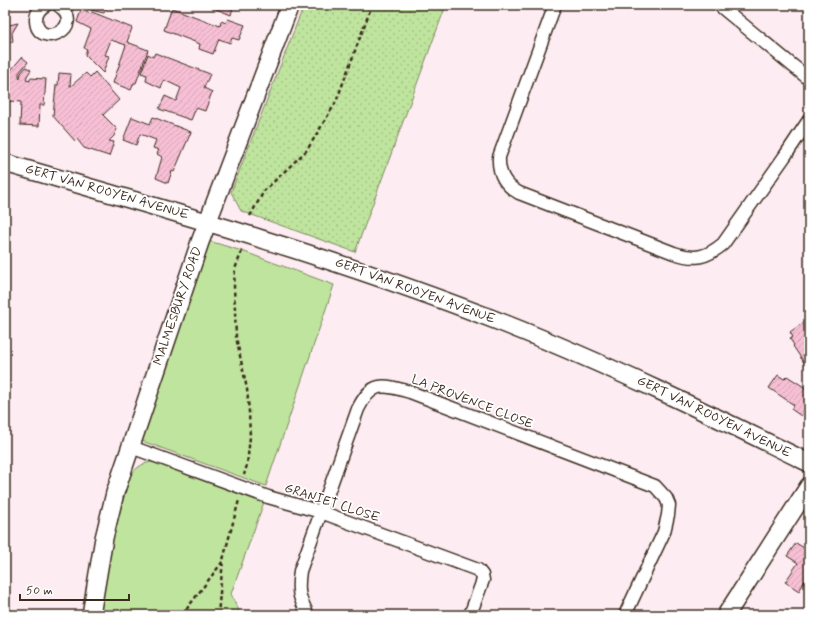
<svg xmlns="http://www.w3.org/2000/svg" width="814" height="620" viewBox="0 0 814 620" font-family="Mynerve,sans-serif">
	<style>
		.grass { fill: #bfe49e; stroke: #7d875e }
		.park { fill: url(#park-dots); stroke: #7d875e }
		.building { fill: url(#building-hatch); stroke: #3b2a1e }
		.lines { fill: none; stroke-linecap: round; stroke-linejoin: round }
		.street-casing { stroke: #3b2a1e; stroke-width: 15 }
		.secondary-casing { stroke: #3b2a1e; stroke-width: 20 }
		.path { stroke: #3b2a1e; stroke-width: 2.5; stroke-dasharray: 4 3; stroke-linecap: butt }
		.street { stroke: #fff; stroke-width: 12 }
		.secondary { stroke: #fff; stroke-width: 17 }
		.labels { text-anchor: middle; dominant-baseline: central; stroke-width: 3.5; stroke-linejoin: round; paint-order: stroke }
		.street-label { font-size: 13px; fill: #3b2a1e; stroke: #fff }
	</style>
	<defs>
		<pattern id="park-dots" width="8" height="8" patternUnits="userSpaceOnUse"><rect width="8" height="8" fill="#bfe49e"/><path d="M2 2h.1M6 6h.1" fill="none" stroke="#a5c488" stroke-width="1.8" stroke-linecap="round"/></pattern>
		<pattern id="building-hatch" width="6" height="6" patternUnits="userSpaceOnUse"><rect width="6" height="6" fill="#f7bfd5"/><path d="M-1 1l2-2M0 6l6-6M5 7l2-2" fill="none" stroke="#d5a4b6"/></pattern>
	</defs>
	<rect width="100%" height="100%" fill="#fdecf2"/>
	<filter id="ink" filterUnits="userSpaceOnUse"><feTurbulence type="fractalNoise" baseFrequency=".025" numOctaves="2"/><feDisplacementMap in="SourceGraphic" scale="8" xChannelSelector="R" yChannelSelector="G"/><feConvolveMatrix kernelMatrix="1 2 1 2 8 2 1 2 1" color-interpolation-filters="sRGB"/></filter>
	<g filter="url(#ink)">
		<!-- grass -->
		<path class="grass" d="M209 241 242 251 334 285 266 486 142 441Z
			M151 462 156 463 264 502 231 594 241 615H100L109 549 130 476C136 468 141 464 151 462Z"/>
		<!-- park -->
		<path class="park" d="M304 5H446L355 252 241 211 231 192Z"/>
		<!-- building -->
		<path class="building" d="M92 5H111L110 7H107L104 13 91 10Z
			M131 5H141L140 9Z
			M215 5H238L233 7 231 15 214 8Z
			M172 8 220 26 221 21 226 23 228 19 245 25 239 40 232 38 230 43 219 39 213 54 199 49 200 44 164 30Z
			M81 10 91 14 92 12 132 28 127 42 148 50 136 83H134L131 90 113 83 126 45 111 40 105 55 109 56 103 73 85 55 87 49 84 48 91 29 77 22Z
			M18 23 12 33 13 42H10L5 52V26Z
			M155 53 210 74 204 88 212 92 205 111 196 108 191 120 159 109 165 96 176 101 181 88 164 80 161 88 146 81 147 75 141 73 148 54 153 57Z
			M22 57 28 62 19 73V77L20 78 21 73 26 67 31 70 27 76 26 80 30 81V78L46 79 44 105H40L39 126 20 125 21 102 8 101 5 104V82L9 83 11 70Z
			M95 72 119 100 103 115 117 129 114 136 109 141 114 142 109 156 84 148 77 139 75 141 53 116 56 85H58L59 73 71 74 70 86H71L86 73 90 77Z
			M132 117 150 124 153 117 191 132 174 172 172 171 168 183 156 178 162 157 157 154 159 150 153 148 156 140 140 134 136 145 123 140Z
			M804 322 809 330V370L793 346 794 345 790 339 793 337 790 332Z
			M778 375 784 379 787 376 809 390V406L801 416 791 409 794 405 769 388Z
			M796 543 809 551V581L806 579 799 591 785 582 798 563 787 556Z"/>
		<g class="lines">
			<!-- street casing -->
			<g class="street-casing">
				<path id="street" d="M46 5C40 8 36 13 36 20 37 51 89 27 58 5
					M555 5 499 157C498 174 505 185 519 193L674 253C695 260 706 258 723 244L785 156 809 120
					M719 5 809 79
					M131 447 268 497 321 512 478 570 482 575 483 580 470 615
					M308 615C299 597 297 592 300 571L358 409C372 381 382 384 410 392L655 486 666 498 669 505 668 515 664 532 625 615"/>
			</g>
			<!-- secondary casing -->
			<g class="secondary-casing">
				<path id="secondary" d="M5 163C172 211 340 259 503 323 607 364 708 413 809 463
					M91 615 104 538 115 493 200 242 290 5
					M726 615 809 486"/>
			</g>
			<!-- path -->
			<path class="path" d="M250 216 264 191 307 150 336 102 372 5
				M242 251 235 269 234 286 236 337 247 389 249 412 250 437 247 465 244 475
				M182 615 223 561
				M218 615 223 560 239 500"/>
			<!-- street -->
			<use href="#street" class="street"/>
			<!-- secondary -->
			<use href="#secondary" class="secondary"/>
		</g>
	</g>
	<g class="labels">
		<!-- street labels -->
		<g class="street-label">
			<text transform="translate(107 192) rotate(16)">GERT VAN ROOYEN AVENUE</text>
			<text transform="translate(415 291) rotate(20)">GERT VAN ROOYEN AVENUE</text>
			<text transform="translate(178 306) rotate(-71)">MALMESBURY ROAD</text>
			<text transform="translate(472 402) rotate(21)">LA PROVENCE CLOSE</text>
			<text transform="translate(714 417) rotate(26)">GERT VAN ROOYEN AVENUE</text>
			<text transform="translate(332 503) rotate(18)">GRANIET CLOSE</text>
		</g>
	</g>
	<!-- margin -->
	<rect width="814" height="620" fill="none" stroke="#fff" stroke-width="20"/>
	<rect x="10" y="10" width="794" height="600" fill="none" stroke="#3b2a1e" stroke-width="1.5" filter="url(#ink)"/>
	<!-- scale -->
	<path d="M20 594v6h109v-6" fill="none" stroke="#3b2a1e" stroke-width="2"/>
	<text x="26" y="594" font-size="12" fill="#3b2a1e" stroke="#ffffff" stroke-width="3" paint-order="stroke">50 m</text>
</svg>
